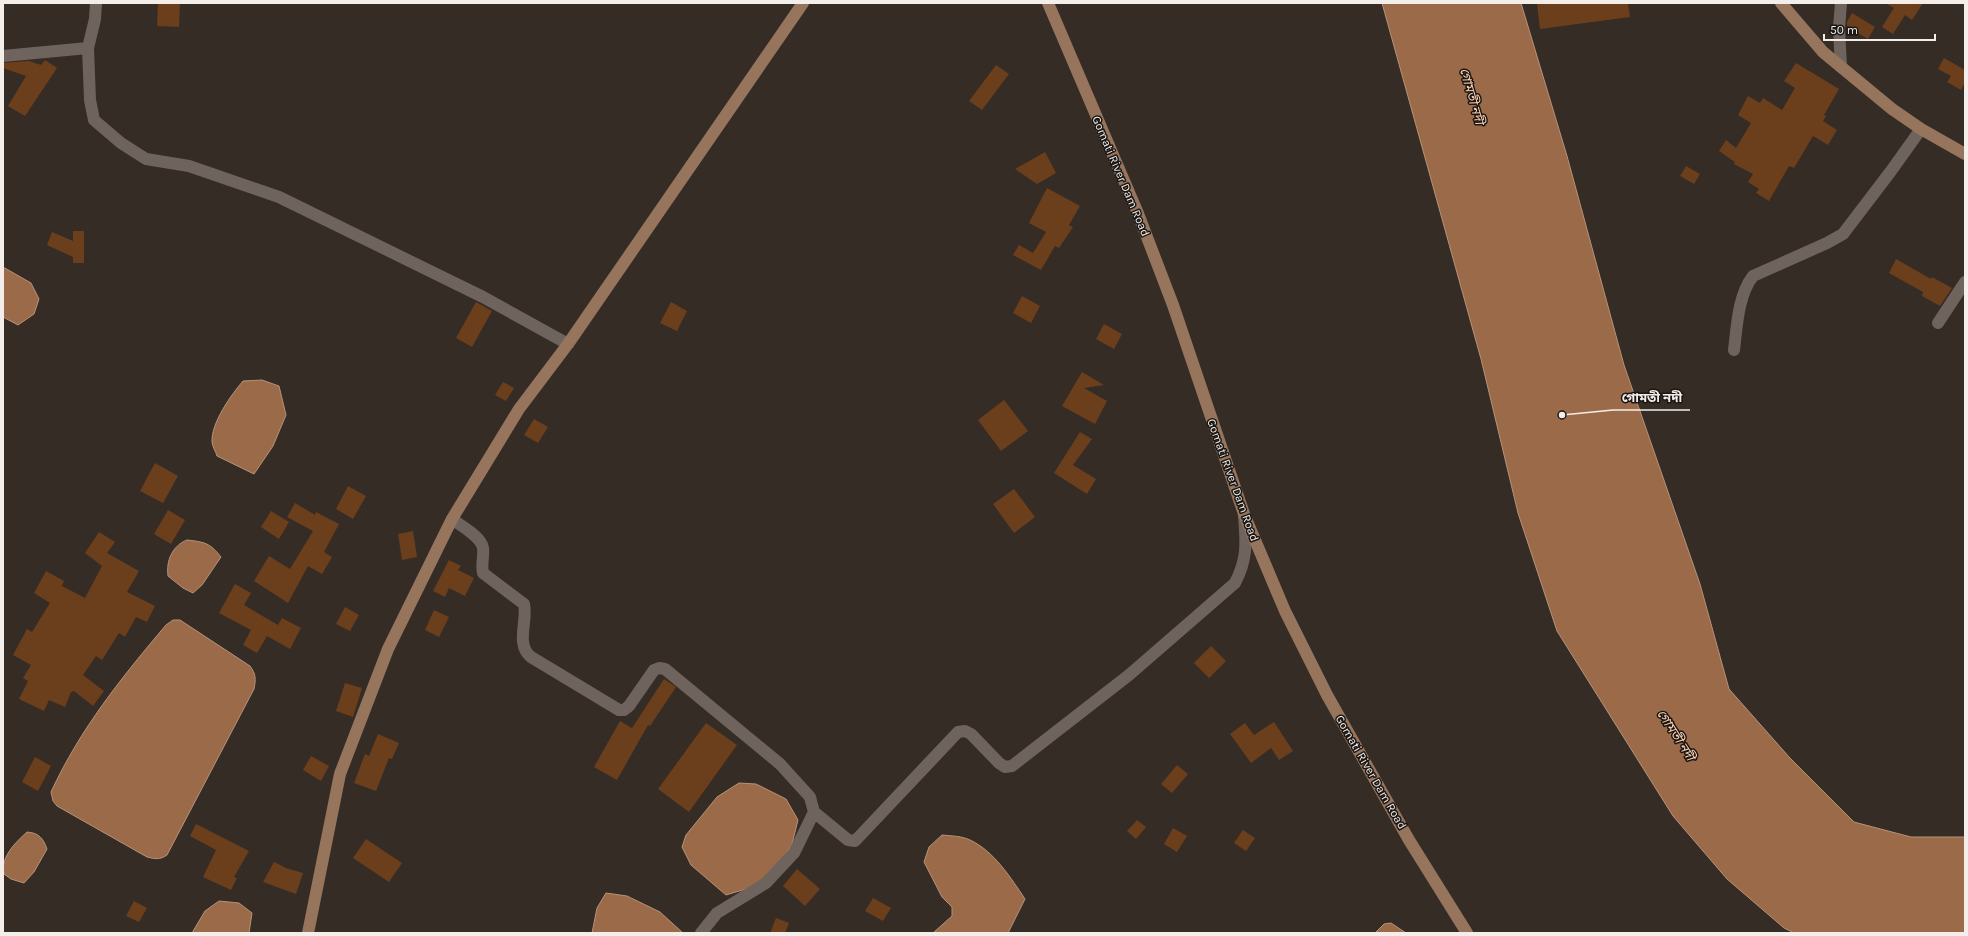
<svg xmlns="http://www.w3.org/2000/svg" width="1968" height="936" viewBox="0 0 1968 936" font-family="Karla,'Noto Sans Bengali',sans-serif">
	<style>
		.water { fill: #9b6b49; stroke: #b69279 }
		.building { fill: #6b3e1c }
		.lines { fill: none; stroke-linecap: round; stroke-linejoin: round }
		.street { stroke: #6f645d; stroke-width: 12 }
		.secondary { stroke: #97755d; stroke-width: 12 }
		.labels { text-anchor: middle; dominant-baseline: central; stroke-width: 3; stroke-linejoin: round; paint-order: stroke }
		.street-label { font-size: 12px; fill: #f4eeea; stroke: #1a1613 }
		.water-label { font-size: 13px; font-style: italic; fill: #fed1b2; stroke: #1a1613 }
		.leader { fill: none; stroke: #f4eeea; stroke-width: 1.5 }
		.callout-dot { fill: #f4eeea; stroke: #1a1613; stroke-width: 1.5 }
		.callout-label { font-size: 13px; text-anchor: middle; font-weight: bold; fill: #f4eeea; stroke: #1a1613; stroke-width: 3; stroke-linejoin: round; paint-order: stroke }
	</style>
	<rect width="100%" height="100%" fill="#362c26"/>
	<!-- water -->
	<path class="water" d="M1382 3H1521L1567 156 1624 365 1700 584 1729 689 1790 758 1854 822 1911 837H1965V933H1794L1784 928 1727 879 1673 816 1557 631 1518 513 1481 359Z
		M3 267 31 283 39 299 34 314 18 325 3 317Z
		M262 380 279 386 286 415 273 446 254 474 217 456C216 452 212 446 212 442 211 423 231 395 243 381Z
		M187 540C205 542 210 543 221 557L202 585 193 593 183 588 168 576C166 561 172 546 187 540Z
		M173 620H180L250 666C256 674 256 679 254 689L167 855C160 860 155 859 147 857L57 806 53 801 51 792C80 729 122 677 166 625Z
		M739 783 756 784 786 799 798 820 792 844 780 865 756 886 726 895 691 865 682 847 686 835 717 797Z
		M27 832C39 833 43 838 47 849L34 872 24 883 11 879 4 874C0 857 16 842 27 832Z
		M942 835C952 836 962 836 970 840 994 851 1011 878 1025 899L1008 933H933L952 916V907L942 897 924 862 929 847Z
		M606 893 627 896 660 912 683 933H592L597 908Z
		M219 901 239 903 252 913 249 933H192L205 911Z
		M1391 923 1406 933H1375L1384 924Z"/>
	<!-- building -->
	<path class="building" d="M158 3H180L179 27 157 26Z
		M1544 3H1628L1630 17 1540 29 1537 4Z
		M1885 3H1923L1912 20 1905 15 1893 34 1882 27 1894 8Z
		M1852 13 1875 27 1868 39 1847 27V22Z
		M1944 58 1965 70V82L1961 90 1947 82 1951 76 1938 69Z
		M45 60 57 68 25 116 8 106 26 76 3 68V63L29 61 41 65Z
		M1796 63 1839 89 1824 115 1826 116 1823 121 1837 130 1828 145 1813 136 1794 168 1789 166 1769 201 1756 193 1759 189 1748 182 1753 174 1734 164 1735 162 1719 151 1726 140 1736 148 1751 123 1738 115 1748 96 1760 103 1763 98 1782 110 1795 88 1784 81Z
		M996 65 1009 74 982 110 969 101Z
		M1045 152 1056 173 1037 184 1015 169Z
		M1686 166 1700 174 1694 184 1680 176Z
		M1047 188 1080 206 1069 225 1073 227 1059 248 1055 246 1041 270 1013 255 1019 245 1033 253 1046 232 1029 223Z
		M73 231H84V263H73V257L47 245 52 232 73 241Z
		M1896 259 1931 279 1932 277 1952 288 1940 306 1922 296 1923 292 1889 273Z
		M1022 296 1040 306 1031 323 1013 313Z
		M476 302 492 311 472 347 456 338Z
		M671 302 687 311 677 331 660 323Z
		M1104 324 1122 334 1114 349 1096 339Z
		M1082 372 1104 385 1084 388 1107 401 1095 424 1062 406Z
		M503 382 514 388 506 401 495 395Z
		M1004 400 1028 431 1001 451 978 420Z
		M534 419 548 427 538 443 524 435Z
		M1080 432 1092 439 1073 465 1096 479 1087 494 1054 473Z
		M155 463 178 476 163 503 140 491Z
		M348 486 366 496 353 519 336 509Z
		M1014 489 1035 517 1014 533 993 504Z
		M295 503 315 515 316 512 339 524 324 552 332 557 322 574 308 566 288 603 254 581 269 556 290 569 313 531 287 517Z
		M168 510 185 520 171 544 154 534Z
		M271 511 289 522 279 539 261 527Z
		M413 531 417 557 402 560 398 534Z
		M99 532 115 542 107 553 139 571 127 592 155 606 147 622 136 617 125 637 119 633 102 660 96 656 83 675 104 691 93 706 74 691 71 692 65 707 49 700 44 711 19 699 28 681 23 678 31 665 13 655 27 629 32 632 50 603 34 593 46 571 64 581 62 586 85 598 102 566 85 553Z
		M449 560 461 566 458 570 474 578 465 596 449 588 445 597 433 591Z
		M235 584 251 593 244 605 278 625 282 618 301 628 290 649 267 636 257 653 243 645 251 630 219 613Z
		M345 607 359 615 350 631 336 624Z
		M434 610 449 617 439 637 425 630Z
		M1211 646 1226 661 1209 678 1194 663Z
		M664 679 676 687 650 726 648 725 617 780 594 767 620 721 632 728Z
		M345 683 362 688 353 717 336 711Z
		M1274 722 1293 751 1279 760 1271 748 1251 763 1230 734 1245 723 1254 735Z
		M706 723 737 745 689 812 658 789Z
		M378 734 399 743 392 759 389 758 376 791 354 783 365 754 369 756Z
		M311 756 329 766 321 781 303 770Z
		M35 757 51 766 38 791 22 782Z
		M1177 765 1188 774 1172 793 1161 784Z
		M1137 820 1146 827 1136 839 1127 831Z
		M196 824 249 851 234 877 237 878 231 890 203 877 216 850 190 836Z
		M1173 828 1187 836 1177 852 1164 844Z
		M1243 830 1255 838 1246 851 1234 843Z
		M366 839 402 863 389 882 353 858Z
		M274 862 286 868 303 873 296 894 263 882Z
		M797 869 820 889 805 906 783 886Z
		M873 898 891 908 883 921 865 911Z
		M134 901 147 908 139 922 126 916Z
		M776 918 789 923 785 933H770Z"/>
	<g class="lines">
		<!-- street -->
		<path class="street" d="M96 3 95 19 88 48 90 100 94 120 121 143 146 159 189 166 279 197 483 297 568 344
			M1841 3 1839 28 1841 67
			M3 56 88 48
			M1938 323 1965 282
			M1734 350C1737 326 1738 295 1753 276L1827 243 1843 234 1891 171 1921 129
			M452 519C461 526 481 536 483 548 484 557 481 564 483 573L524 604C528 621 515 644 531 657L619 710H624L629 706 654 670 659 668 665 669 780 764 810 797 814 812 794 853 766 883 717 913 701 933
			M814 812 848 840 855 841 958 732 965 731 971 734 999 763 1005 767 1012 766 1129 675 1235 583C1248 558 1246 542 1244 516"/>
		<!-- secondary -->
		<path class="secondary" d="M1048 3 1137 211 1173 305 1244 514 1285 611 1327 695 1409 840 1467 933
			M1781 3 1823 52 1892 109 1921 129 1965 154
			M308 933 340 774 388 649 452 519 519 409 568 344 803 3"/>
	</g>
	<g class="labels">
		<!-- street labels -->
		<g class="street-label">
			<text transform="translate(1121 176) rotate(67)">Gomati River Dam Road</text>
			<text transform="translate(1233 480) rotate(70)">Gomati River Dam Road</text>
			<text transform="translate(1371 772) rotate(60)">Gomati River Dam Road</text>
		</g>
		<!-- water labels -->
		<g class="water-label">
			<text transform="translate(1472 96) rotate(74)">গোমতী নদী</text>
			<text transform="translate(1676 735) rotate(57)">গোমতী নদী</text>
		</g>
	</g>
	<!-- callouts -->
	<path class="leader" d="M1562 415L1613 410H1690"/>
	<circle class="callout-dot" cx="1562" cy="415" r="4"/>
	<g class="callout-label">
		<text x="1652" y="402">গোমতী নদী</text>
	</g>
	<!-- border -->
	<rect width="1968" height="936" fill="none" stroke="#f4eeea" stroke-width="8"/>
	<!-- scale -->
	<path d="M1824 34v6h111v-6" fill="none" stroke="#f4eeea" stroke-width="2"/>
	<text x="1830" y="34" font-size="12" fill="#f4eeea" stroke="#1a1613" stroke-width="3" paint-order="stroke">50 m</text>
</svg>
